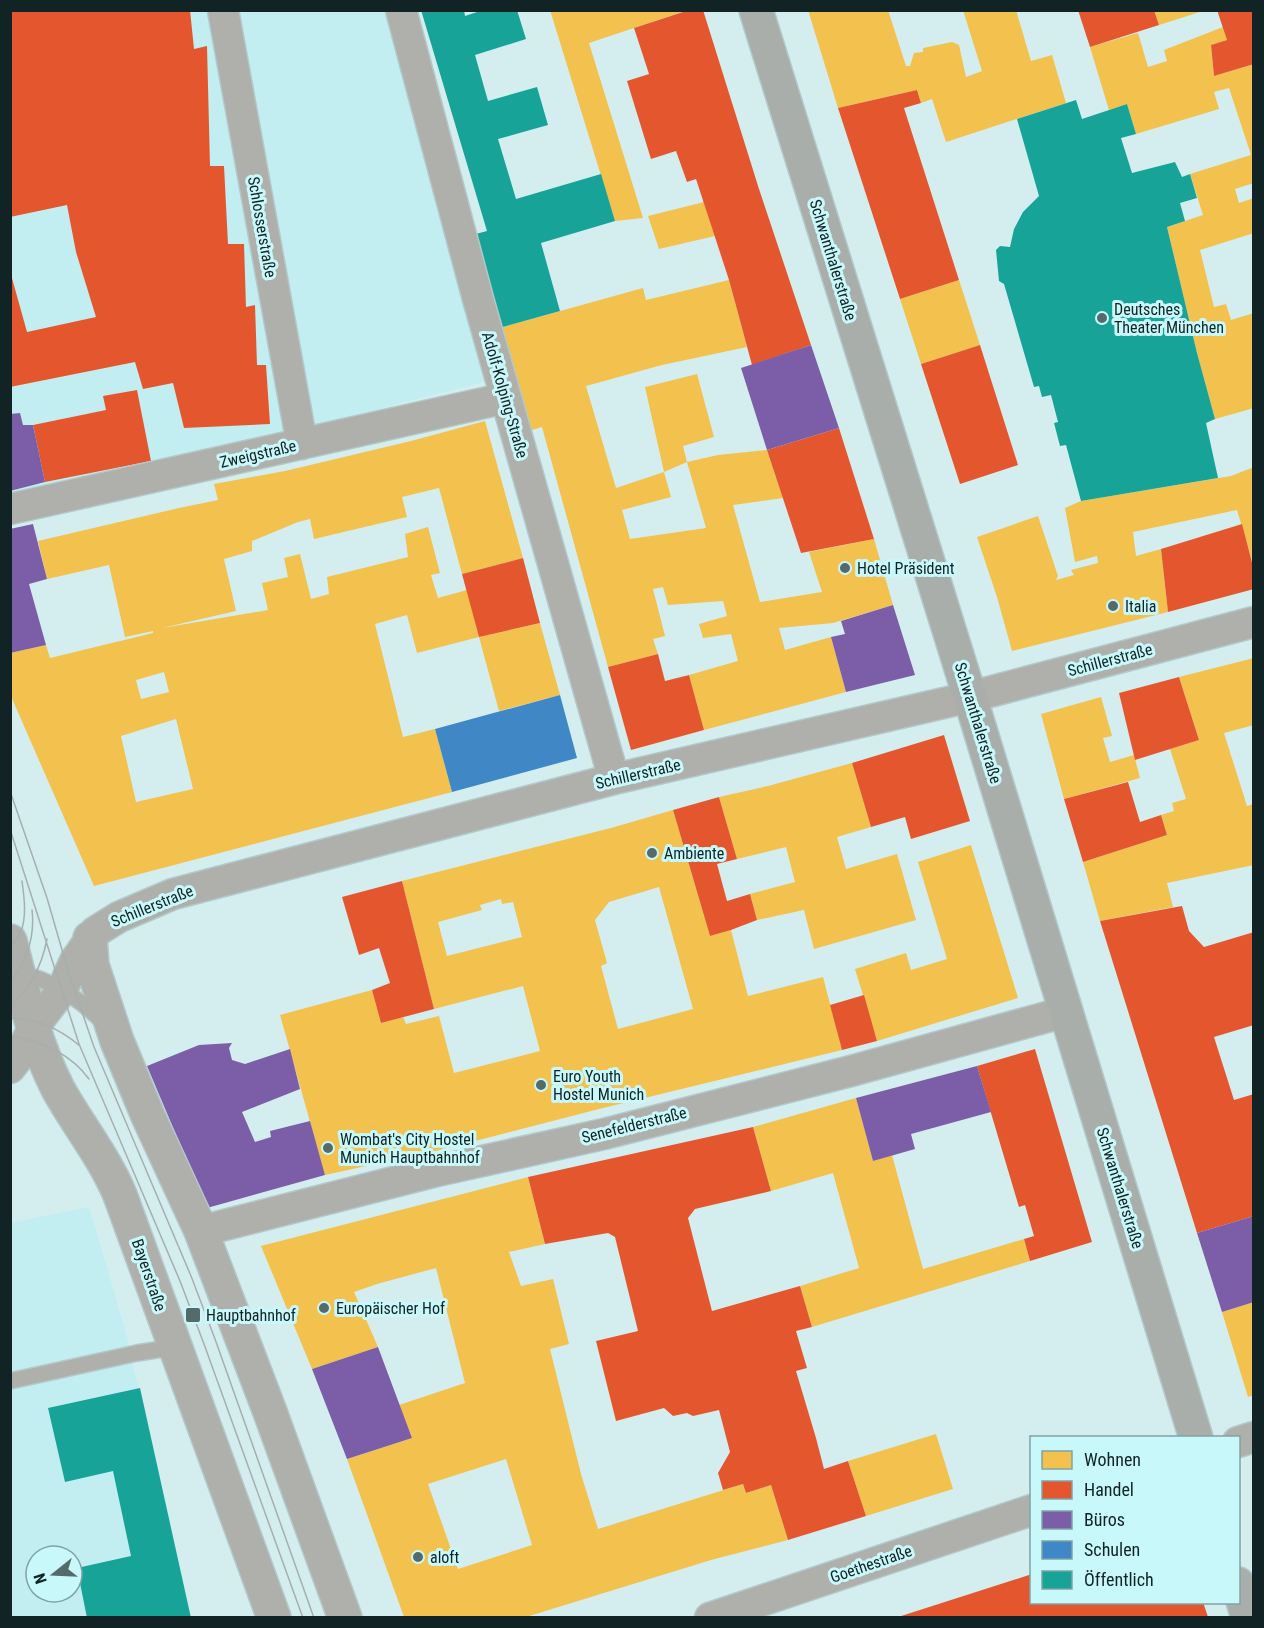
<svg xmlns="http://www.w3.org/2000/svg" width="1264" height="1628" viewBox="0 0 1264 1628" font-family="'Roboto Condensed',sans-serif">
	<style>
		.built { fill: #c2eef1; fill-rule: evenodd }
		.homes { fill: #f2c14e; fill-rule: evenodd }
		.shops { fill: #e4572e }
		.offices { fill: #7b5ea7 }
		.schools { fill: #3f88c5 }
		.public { fill: #17a398 }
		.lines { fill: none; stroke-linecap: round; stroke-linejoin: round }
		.service-casing { stroke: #b3c8c9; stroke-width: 18 }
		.minor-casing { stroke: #b3c8c9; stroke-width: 33 }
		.tertiary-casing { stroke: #b3c8c9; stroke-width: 36 }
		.secondary-casing { stroke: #b3c8c9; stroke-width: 36 }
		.service { stroke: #afafab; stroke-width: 15 }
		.minor { stroke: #afafab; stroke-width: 30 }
		.tertiary { stroke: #afafab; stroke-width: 33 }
		.secondary { stroke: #aaaeab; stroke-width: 33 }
		.tram { stroke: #a5afaf; stroke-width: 1.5 }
		.poi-dot { fill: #556a6b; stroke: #c9f8fb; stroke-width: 2 }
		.labels { text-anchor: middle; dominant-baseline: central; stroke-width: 6; stroke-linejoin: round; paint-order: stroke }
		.street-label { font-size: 16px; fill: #112324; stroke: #c9f8fb }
		.poi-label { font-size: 16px; fill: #112324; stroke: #c9f8fb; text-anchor: start }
	</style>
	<rect width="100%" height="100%" fill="#d4eef0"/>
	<!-- built -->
	<path class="built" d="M11 11H393L488 381 11 504Z
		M89 1207 125 1329 191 1617H11L10 1223ZM36 1556H72V1592H36Z"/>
	<!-- homes -->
	<path class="homes" d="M550 10H688L589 43 643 218 615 221Z
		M808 10H888L906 66H910L914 53 923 52V48L952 42 959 45 966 77 982 71 963 10H1016L1031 61 1052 55 1066 103 946 142 932 99 921 103 917 90 838 108Z
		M1154 10H1203V11L1159 25Z
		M1223 27 1227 40 1211 45 1214 76 1254 64V183L1235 189 1239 203 1254 198V233L1200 250 1214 307 1226 304 1231 320 1254 313V408L1215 419 1197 353 1167 227 1203 215 1190 174 1251 155 1229 88 1214 92 1219 109 1136 134 1127 104 1109 110 1090 47 1138 33 1148 67 1167 61 1164 50Z
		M704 202 715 236 659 249 648 216Z
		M729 280 747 347 662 365 586 386 616 488 664 472 671 497 622 510 630 539 706 528 687 462 718 455 767 450 783 498 733 505 760 602 822 592 809 552 874 539 893 605 833 623 779 628 785 650 831 637 846 692 704 730 689 675 738 661 731 634 703 638 699 624 727 616 723 601 668 605 663 587 653 589 665 636 653 639 658 654 608 667 542 427 529 431 499 328 643 288 646 300Z
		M959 280 980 345 921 364 900 299Z
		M697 374 714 437 683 446 687 462 664 472 645 387Z
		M485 421 523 558 462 574 439 488 402 497 407 517 314 539 310 519 298 522 252 541V551L224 559 236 611 162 628 268 610 262 583 288 577 284 558 300 554 311 599 329 594 327 577 408 557 405 534 428 527 440 573 431 575 438 598 467 590 479 637 417 653 407 615 375 624 403 737 435 729 452 792 94 886 10 694V653L46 645 50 658 153 633V631L125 637 109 565 47 579 38 541 179 508 218 500 214 484 285 471 411 441ZM164 672 169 692 141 699 136 680ZM176 719 193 789 136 802 121 736Z
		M1254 467V567L1237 510 1133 532 1136 556 1161 549 1168 612 1012 651 997 597 977 537 1038 516 1058 576 1056 580 1074 575 1071 570 1098 563 1097 556 1075 562 1065 508 1081 501 1231 476Z
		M540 623 560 695 499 711 479 637Z
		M1254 658V725L1224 733 1247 806 1254 804V865L1167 883 1173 907 1100 921 1083 862 1167 835 1161 815 1174 811 1172 803 1186 799 1170 749 1199 740 1179 677Z
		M1101 697 1112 736 1103 738 1110 762 1134 755 1140 778 1064 799 1041 714Z
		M852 763 871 827 837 837 846 869 897 854 916 920 814 949 804 910 757 920 750 894 795 882 786 847 737 859 719 797 768 786Z
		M673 810 710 936 731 930 748 996 823 977 842 1050 599 1109 440 1150 325 1175 280 1015 372 990 381 1023 403 1017 406 1024 439 1016 454 1073 540 1051 523 986 434 1009 402 881 611 828ZM659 887 693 1009 618 1029 601 966 607 963 595 920 609 902ZM501 899 502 904 513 902 522 937 447 956 438 922 482 910 480 905Z
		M971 845 1018 998 877 1041 855 969 906 953 911 970 947 959 918 862Z
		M856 1098 873 1161 892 1155 923 1269 1024 1239 1030 1261 812 1327 800 1286 859 1268 833 1173 771 1191 753 1127Z
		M528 1177 545 1244 509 1252 521 1286 553 1279 569 1344 550 1349 581 1474 598 1529 743 1484 746 1493 771 1485 788 1540 711 1560 526 1617H404L347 1459 412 1438 399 1405 465 1383 436 1268 377 1284 354 1292 378 1347 312 1369 261 1246ZM506 1459 532 1545 458 1569 428 1484Z
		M1254 1302V1395L1248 1397 1222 1312Z
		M936 1434 953 1489 866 1516 848 1461Z"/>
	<!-- shops -->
	<path class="shops" d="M10 10H190L194 49 207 46 210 166H224L228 244H244L246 307 255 305 257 365H266L270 424 184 428 173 383 143 389 135 362 10 387V271L27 332 96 317 76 252 67 205 10 217Z
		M689 10H703L759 189 811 345 752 365 729 280 696 179 687 182 676 151 651 159 627 81 649 74 634 28Z
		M1078 10H1154L1159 25 1090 47Z
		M1217 10H1254V64L1214 76 1211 45 1227 40Z
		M917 90 921 103 904 108 959 280 900 299 838 108Z
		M980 345 1018 465 960 484 921 364Z
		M137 390 151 461 45 482 33 425 106 410 103 396Z
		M839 428 874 539 801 553 767 450Z
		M1242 524 1254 570V589L1168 612 1161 549Z
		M523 558 540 623 479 637 462 574Z
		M658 654 665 681 689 675 704 730 631 750 608 667Z
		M1179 677 1199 740 1135 760 1119 693Z
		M944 735 970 821 911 839 905 817 871 827 852 763Z
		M1128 782 1140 822 1161 815 1167 835 1083 862 1064 799Z
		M719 797 737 859 717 864 727 901 750 894 757 920 731 930 710 936 673 810Z
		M402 881 434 1009 381 1023 372 990 390 983 379 948 359 955 342 897Z
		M1182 906 1189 931 1204 947 1254 932V1025L1214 1037 1234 1100 1254 1094V1216L1197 1233 1100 921Z
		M864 995 877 1041 842 1050 830 1005Z
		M1035 1049 1092 1242 1030 1261 1024 1239 1034 1236 1025 1205 1019 1207 977 1066Z
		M753 1127 771 1191 695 1209 688 1218 712 1311 800 1286 812 1327 796 1331 807 1368 796 1371 816 1438 824 1469 848 1461 866 1516 788 1540 771 1485 746 1493 743 1484 723 1490 718 1473 730 1452 719 1410 693 1416 687 1413 673 1416 664 1408 616 1421 596 1341 638 1331 615 1237 608 1233 545 1244 528 1177Z
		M1032 1574V1602H1203L1208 1617H898Z"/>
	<!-- offices -->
	<path class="offices" d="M811 345 839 428 767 450 741 368Z
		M20 413 23 425H33L45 482 10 491V414Z
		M33 524 47 579 29 584 46 645 10 653V529Z
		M893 605 915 675 846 692 831 637 845 634 841 621Z
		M232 1043 229 1048 232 1060 245 1064 290 1049 300 1089 242 1112 255 1142 271 1137 270 1131 310 1121 325 1175 207 1208 147 1066 199 1045Z
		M977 1066 991 1112 911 1134 915 1149 873 1161 856 1098Z
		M1254 1216V1302L1222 1312 1197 1233Z
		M378 1347 412 1438 347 1459 312 1369Z"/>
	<!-- schools -->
	<path class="schools" d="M560 695 577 758 452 792 435 729Z"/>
	<!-- public -->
	<path class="public" d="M421 10H464L465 16 483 10H517L526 39 475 55 488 101 537 87 548 125 498 139 516 199 601 174 615 221 541 243 560 311 499 328 472 235 487 231Z
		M1076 100 1082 119 1127 104 1136 134 1121 138 1132 173 1175 162 1182 177 1190 174 1197 198 1180 203 1185 221 1167 227 1197 353 1215 419 1206 423 1218 478 1081 501 1066 445 1060 446 1054 423 1058 422 1051 395 1042 397 1039 386 1034 387 1004 284 999 281 996 250 1000 246 1010 247 1014 229 1023 212 1039 196 1017 119Z
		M140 1388 191 1618H87L77 1568 131 1556 113 1471 65 1482 48 1408Z"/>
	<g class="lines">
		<!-- service casing -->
		<g class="service-casing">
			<path id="service" d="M19 973C52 980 79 998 103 1022
				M10 1381 137 1353 175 1347"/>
		</g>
		<!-- minor casing -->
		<g class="minor-casing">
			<path id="minor" d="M223 10 302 444
				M401 10 478 299 614 779
				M10 509 506 398
				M10 1068 20 1055 33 1028 62 990 75 961 95 932 119 917 173 894 614 779 970 697 1254 622
				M201 1231 437 1171 604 1134 851 1071 1065 1012
				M1238 1442 1254 1437
				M710 1618 1032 1510"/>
		</g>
		<!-- tertiary casing -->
		<g class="tertiary-casing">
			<path id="tertiary" d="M90 938 92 965 117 1041 148 1116 201 1231 270 1412 345 1618
				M10 941C23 991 34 1042 58 1089 78 1125 104 1157 120 1195L274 1618"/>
		</g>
		<!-- secondary casing -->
		<g class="secondary-casing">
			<path id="secondary" d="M756 10 970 697 1196 1438
				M1238 1584 1248 1618"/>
		</g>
		<!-- service -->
		<use href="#service" class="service"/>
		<!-- minor -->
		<use href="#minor" class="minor"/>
		<!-- tertiary -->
		<use href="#tertiary" class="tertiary"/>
		<!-- secondary -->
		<use href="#secondary" class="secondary"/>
		<!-- tram -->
		<path class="tram" d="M10 791 47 898 69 974 94 1047 191 1276 215 1339 314 1618
			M10 829 79 1044 180 1281 204 1344 303 1618
			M10 948C14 942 19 937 21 931 27 916 24 896 22 881
			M10 982C27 961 35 936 32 910
			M10 1007C30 989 42 965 47 939
			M10 1018C36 1018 60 1029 80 1046
			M10 1036C42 1041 70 1053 89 1079"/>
	</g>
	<!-- markers -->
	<g class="poi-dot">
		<circle cx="1102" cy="318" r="6"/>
		<circle cx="845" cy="568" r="6"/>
		<circle cx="1113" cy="606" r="6"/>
		<circle cx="652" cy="853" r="6"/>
		<circle cx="541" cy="1085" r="6"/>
		<circle cx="328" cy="1148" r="6"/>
		<circle cx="324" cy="1308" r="6"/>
		<rect x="185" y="1307" width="16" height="16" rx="3"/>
		<circle cx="418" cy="1557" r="6"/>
	</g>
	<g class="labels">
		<!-- street labels -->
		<g class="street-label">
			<text transform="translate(262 227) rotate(80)">Schlosserstraße</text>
			<text transform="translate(833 260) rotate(73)">Schwanthalerstraße</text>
			<text transform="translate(505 395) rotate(74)">Adolf-Kolping-Straße</text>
			<text transform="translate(258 454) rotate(-13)">Zweigstraße</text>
			<text transform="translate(1110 660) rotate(-15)">Schillerstraße</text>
			<text transform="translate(978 723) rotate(73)">Schwanthalerstraße</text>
			<text transform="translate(638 774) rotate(-13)">Schillerstraße</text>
			<text transform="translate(152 906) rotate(-22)">Schillerstraße</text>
			<text transform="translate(634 1125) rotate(-14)">Senefelderstraße</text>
			<text transform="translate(1120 1188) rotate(73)">Schwanthalerstraße</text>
			<text transform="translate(149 1275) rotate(71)">Bayerstraße</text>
			<text transform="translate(871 1564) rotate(-19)">Goethestraße</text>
		</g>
		<!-- poi labels -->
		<g class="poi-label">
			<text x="1114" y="309">Deutsches<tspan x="1114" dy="18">Theater München</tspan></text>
			<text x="857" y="568">Hotel Präsident</text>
			<text x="1125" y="606">Italia</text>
			<text x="664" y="853">Ambiente</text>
			<text x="553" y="1076">Euro Youth<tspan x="553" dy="18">Hostel Munich</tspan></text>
			<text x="340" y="1139">Wombat's City Hostel<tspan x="340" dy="18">Munich Hauptbahnhof</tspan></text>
			<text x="336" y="1308">Europäischer Hof</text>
			<text x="206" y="1315">Hauptbahnhof</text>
			<text x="430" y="1557">aloft</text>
		</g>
	</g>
	<!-- border -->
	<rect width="1264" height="1628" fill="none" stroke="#112324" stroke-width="24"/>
	<!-- legend -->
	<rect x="1030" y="1436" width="210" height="168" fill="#c9f8fb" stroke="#7fa3a5" stroke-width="1.5"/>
	<rect x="1042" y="1451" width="30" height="18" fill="#f2c14e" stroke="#7fa3a5" stroke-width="1.5"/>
	<text x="1084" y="1466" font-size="18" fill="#112324">Wohnen</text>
	<rect x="1042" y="1481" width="30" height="18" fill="#e4572e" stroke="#7fa3a5" stroke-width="1.5"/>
	<text x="1084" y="1496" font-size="18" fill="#112324">Handel</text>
	<rect x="1042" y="1511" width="30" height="18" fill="#7b5ea7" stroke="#7fa3a5" stroke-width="1.5"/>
	<text x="1084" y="1526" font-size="18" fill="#112324">Büros</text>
	<rect x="1042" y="1541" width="30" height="18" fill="#3f88c5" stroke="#7fa3a5" stroke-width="1.5"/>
	<text x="1084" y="1556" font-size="18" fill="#112324">Schulen</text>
	<rect x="1042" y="1571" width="30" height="18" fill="#17a398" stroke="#7fa3a5" stroke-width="1.5"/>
	<text x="1084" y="1586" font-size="18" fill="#112324">Öffentlich</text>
	<!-- north arrow -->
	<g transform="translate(54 1574) rotate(252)"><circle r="28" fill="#c9f8fb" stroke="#7fa3a5" stroke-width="1.5"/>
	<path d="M0-4.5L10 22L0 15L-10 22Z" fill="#556a6b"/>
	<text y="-9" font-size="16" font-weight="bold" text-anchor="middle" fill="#112324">N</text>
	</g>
</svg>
